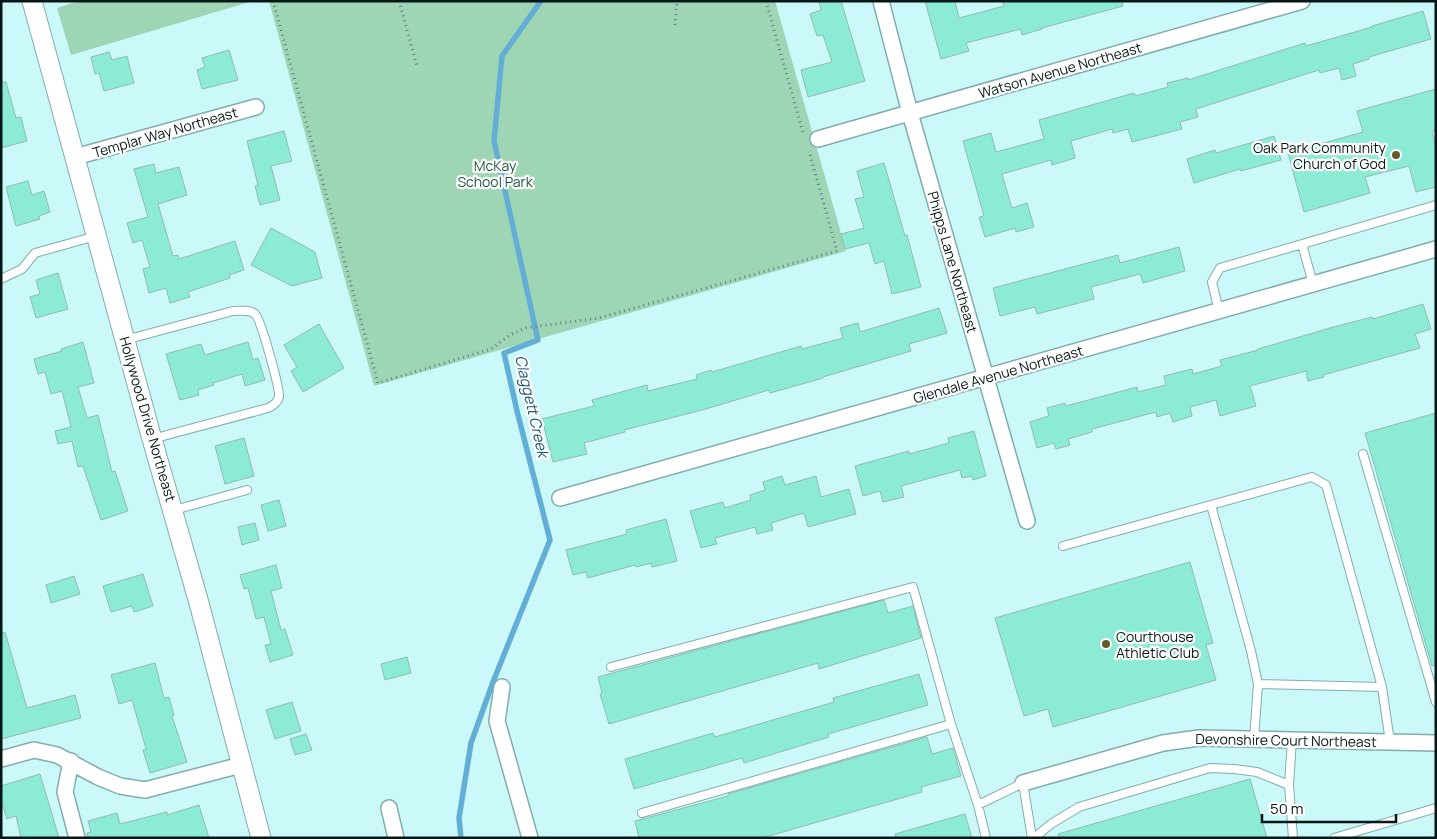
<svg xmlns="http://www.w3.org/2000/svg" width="1437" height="839" viewBox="0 0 1437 839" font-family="Manrope,sans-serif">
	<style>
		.green { fill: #9ed6b5 }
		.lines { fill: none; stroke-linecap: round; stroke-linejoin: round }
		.stream { stroke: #63aed7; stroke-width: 5.5 }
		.building { fill: #8cebd5; stroke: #92bbb0 }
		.service-casing { stroke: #82adad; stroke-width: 10 }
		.minor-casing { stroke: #82adad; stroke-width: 18 }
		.tertiary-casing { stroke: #82adad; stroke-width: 21 }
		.path { stroke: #617f7f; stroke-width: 3; stroke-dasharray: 1 4; stroke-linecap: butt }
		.service { stroke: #fff; stroke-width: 8 }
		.minor { stroke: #fff; stroke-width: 15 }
		.tertiary { stroke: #fff; stroke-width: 19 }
		.poi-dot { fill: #625b27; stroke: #fff; stroke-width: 2 }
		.labels { text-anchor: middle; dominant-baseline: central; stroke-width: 4.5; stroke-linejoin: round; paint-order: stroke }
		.street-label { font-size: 14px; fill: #061717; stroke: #fff }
		.poi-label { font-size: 14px; fill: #061717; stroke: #fff; text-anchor: end }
		.park-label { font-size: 14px; fill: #1e563a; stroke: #fff }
		.water-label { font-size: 15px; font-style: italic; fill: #1a5572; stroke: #fff }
	</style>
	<rect width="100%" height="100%" fill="#cbf8f8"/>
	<!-- green -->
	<path class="green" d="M79 1H253L71 55 57 8Z
		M269 1H775L846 251 374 386Z"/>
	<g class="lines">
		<!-- stream -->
		<path class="stream" d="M461 838 459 818 471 743 493 682 550 540 517 411 504 353 538 340 494 141 502 56 541 1"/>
	</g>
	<!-- building -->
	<path class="building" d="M819 1H841L865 81 808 97 801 70 832 62 823 35 817 36 810 14 821 10Z
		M925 1H955L959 18 1004 6 1002 1H1122L1123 6 1042 28V29L1022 35 1021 29 966 43 969 51 941 59Z
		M1423 11 1431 39 1369 57V59L1353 64 1356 76 1342 80 1339 68 1320 73 1319 70 1196 109 1198 117 1180 122 1182 129 1132 142 1128 129 1113 133 1112 129 1071 141 1075 158 1052 165 1051 160 1002 174 1012 208 1027 203 1034 227 1016 232 1015 228 985 237 979 217 984 216 963 141 991 133 996 152 1044 139 1039 120 1134 93 1135 96 1168 87 1167 83 1188 78V80L1305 43 1306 46 1372 27V26Z
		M229 50 238 80 202 89 197 70 205 67 202 58Z
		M109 52 112 60 127 56 134 83 104 91 99 73 95 74 91 57Z
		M1 82H6L16 118 21 117 27 141 1 148Z
		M1436 89V130L1432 132 1436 146V187L1416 192 1409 166 1365 177 1370 193 1304 212 1288 153 1363 132 1357 111Z
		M284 131 292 161 271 166 280 200 260 205 255 186 258 185 247 141Z
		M1274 136 1281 160 1241 171 1240 169 1194 183 1187 159 1215 150 1216 153Z
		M884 163 905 236 907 235 921 287 892 294 884 261 875 264 869 243 845 249 841 234 864 228 855 199 864 197 857 171Z
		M154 164 156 173 179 167 187 195 158 204 173 256 178 255 179 259 235 241 244 270 229 275 230 278 188 292 190 297 170 303 166 288 149 293 143 269 150 267 142 240 133 243 127 223 148 217 134 169Z
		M28 181 32 195 44 191 50 212 39 216 40 219 16 226 6 187Z
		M271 228 315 252 322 278 292 286 251 265Z
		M1179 247 1185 271 1143 283 1140 274 1091 287 1094 299 1037 314 1035 307 1000 316 993 288 1118 255 1120 263Z
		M58 273 68 309 36 318 30 297 40 294 36 280Z
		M1423 304 1431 329 1415 334 1420 348 1323 375 1324 377 1308 381 1306 371 1250 386 1256 406 1220 416 1216 400 1190 407 1192 416 1173 422 1170 413 1157 417 1156 412 1092 429V432L1068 439 1070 445 1056 449 1054 443 1037 448 1030 422 1049 416 1047 408 1065 403 1066 406 1137 387 1138 392 1166 385 1164 376 1192 369 1193 374 1222 366 1220 360 1258 350V349L1330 328 1372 317 1373 319Z
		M939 308 947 333 909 344 911 351 823 377V378L770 393 769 390 706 409 624 430 625 432 584 443 587 454 553 462 542 419 594 406 592 400 647 385 648 391 697 379 696 375 711 370 712 372 801 346 802 349 843 338 840 328 858 323 860 332Z
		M319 324 344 368 303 392 291 371 297 367 284 345Z
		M83 342 94 383 78 387 87 418 98 415 112 472 115 471 128 511 101 520 83 466 78 467 72 441 58 444 55 431 71 427 62 391 51 394 45 372 38 374 34 359 62 351 61 349Z
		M248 342 253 360 258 358 265 380 245 386 242 374 213 383 214 385 198 390 199 395 180 400 166 354 201 344 205 355Z
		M1436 413V665L1432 666 1365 433Z
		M974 431 986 476 973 480 972 476 962 478 960 470 901 486 904 497 883 502 880 491 863 496 855 466 909 451V454L949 443 948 438Z
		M244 438 254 476 225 484 215 446Z
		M782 476 785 485 816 476 821 497 849 489 856 514 808 527 804 513 771 523 773 530 757 534 755 527 715 538 717 544 701 548 690 511 723 502 725 508 751 500 750 495 765 490 763 482Z
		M279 500 286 526 268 531 261 505Z
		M666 519 677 561 652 567 651 563 636 567 635 565 588 578 586 572 573 575 566 550 627 534 626 530Z
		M255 523 259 540 242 545 238 527Z
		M1190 562 1213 643 1206 645 1216 680 1053 727 1048 709 1024 716 995 618Z
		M276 565 282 588 271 591 281 630 285 629 293 655 270 662 265 645 271 644 264 617 256 619 248 588 244 589 240 575Z
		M143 574 153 606 134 612 132 606 111 612 103 586Z
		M74 576 80 594 51 603 46 585Z
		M884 600 888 613 913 606 921 638 819 669 818 663 609 724 600 694 602 693 598 677Z
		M5 632 27 708 75 695 81 718 1 739V633Z
		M407 657 411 673 385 680 381 664Z
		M155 663 164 698 169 697 174 715 172 716 187 762 150 773 143 750 146 749 132 700 119 704 111 675Z
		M919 674 928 705 828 734 829 737 744 763 742 758 634 789 625 759 713 733 715 737 834 702 833 698Z
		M292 702 301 731 275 739 266 710Z
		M306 734 312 750 295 755 290 739Z
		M927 737 932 754 953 748 961 776 921 787 922 792 762 838H639L635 821 728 796V794Z
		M40 774 59 838H21L16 816 7 819 1 800V786Z
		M1250 779 1267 838H1059L1058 834Z
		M199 805 209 838H88L87 833 91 832 88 821 117 813 120 824 167 812V815Z
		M965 814 972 838H896L895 834Z"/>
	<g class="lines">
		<!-- service casing -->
		<g class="service-casing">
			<path id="service" d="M1302 244 1313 284
				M1 279 22 269 35 253 96 236
				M1219 311 1212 282 1220 268 1436 205
				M125 340 233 311C240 311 250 309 255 314 261 319 280 389 279 397 277 403 274 405 268 408L152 439
				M1363 454 1436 702
				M1211 505 1251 651 1258 684 1254 739
				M174 510 247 490
				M1063 546 1312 477 1326 485 1382 687 1390 742
				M611 667 913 587 951 724 978 805 1023 783 1032 838
				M1258 684 1382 687
				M1292 740 1289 785 1293 838
				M978 805 986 838
				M642 813 951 724
				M1034 838 1051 824 1079 807 1210 768 1234 769 1257 772 1289 785
				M1334 838 1436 808"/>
		</g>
		<!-- minor casing -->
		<g class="minor-casing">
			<path id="minor" d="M881 1 910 113 1027 521
				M818 139 1302 1
				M75 157 256 107
				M560 498 1436 249
				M502 687 497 721 530 838
				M1 759 34 750 57 755 98 777 120 786 145 790 241 765
				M71 761 65 792 77 838
				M1023 783 1163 743 1199 738 1436 743
				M389 808 396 838"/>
		</g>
		<!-- tertiary casing -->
		<g class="tertiary-casing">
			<path id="tertiary" d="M32 1 152 439 199 603 261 838"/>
		</g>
		<!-- path -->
		<path class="path" d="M273 1 378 383 491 349 510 335 525 328 599 318 837 251 809 151
			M399 1 417 66
			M766 1 803 133
			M675 25 677 1"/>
		<!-- service -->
		<use href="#service" class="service"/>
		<!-- minor -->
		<use href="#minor" class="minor"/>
		<!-- tertiary -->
		<use href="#tertiary" class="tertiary"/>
	</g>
	<!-- markers -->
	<g class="poi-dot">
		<circle cx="1396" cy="155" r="5"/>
		<circle cx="1106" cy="644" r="5"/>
	</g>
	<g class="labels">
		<!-- street labels -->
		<g class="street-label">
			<text transform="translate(1060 70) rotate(-16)">Watson Avenue Northeast</text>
			<text transform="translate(165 132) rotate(-16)">Templar Way Northeast</text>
			<text transform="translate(953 262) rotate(74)">Phipps Lane Northeast</text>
			<text transform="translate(998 374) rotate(-16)">Glendale Avenue Northeast</text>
			<text transform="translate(148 419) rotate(74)">Hollywood Drive Northeast</text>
			<text transform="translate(1286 740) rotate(1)">Devonshire Court Northeast</text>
		</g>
		<!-- poi labels -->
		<g class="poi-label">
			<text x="1386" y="147">Oak Park Community<tspan x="1386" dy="16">Church of God</tspan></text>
			<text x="1116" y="636" text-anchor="start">Courthouse<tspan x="1116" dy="16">Athletic Club</tspan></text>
		</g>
		<!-- park labels -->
		<g class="park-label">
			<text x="495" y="165">McKay<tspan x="495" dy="16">School Park</tspan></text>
		</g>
		<!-- water labels -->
		<g class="water-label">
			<text transform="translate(532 406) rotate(77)">Claggett Creek</text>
		</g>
	</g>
	<!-- border -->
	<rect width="1437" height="839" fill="none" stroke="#061717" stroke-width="5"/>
	<!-- scale -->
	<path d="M1262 814v8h134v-8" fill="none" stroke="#061717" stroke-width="2.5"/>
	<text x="1270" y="814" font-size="15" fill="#061717" stroke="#ffffff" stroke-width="4" paint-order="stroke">50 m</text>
</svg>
